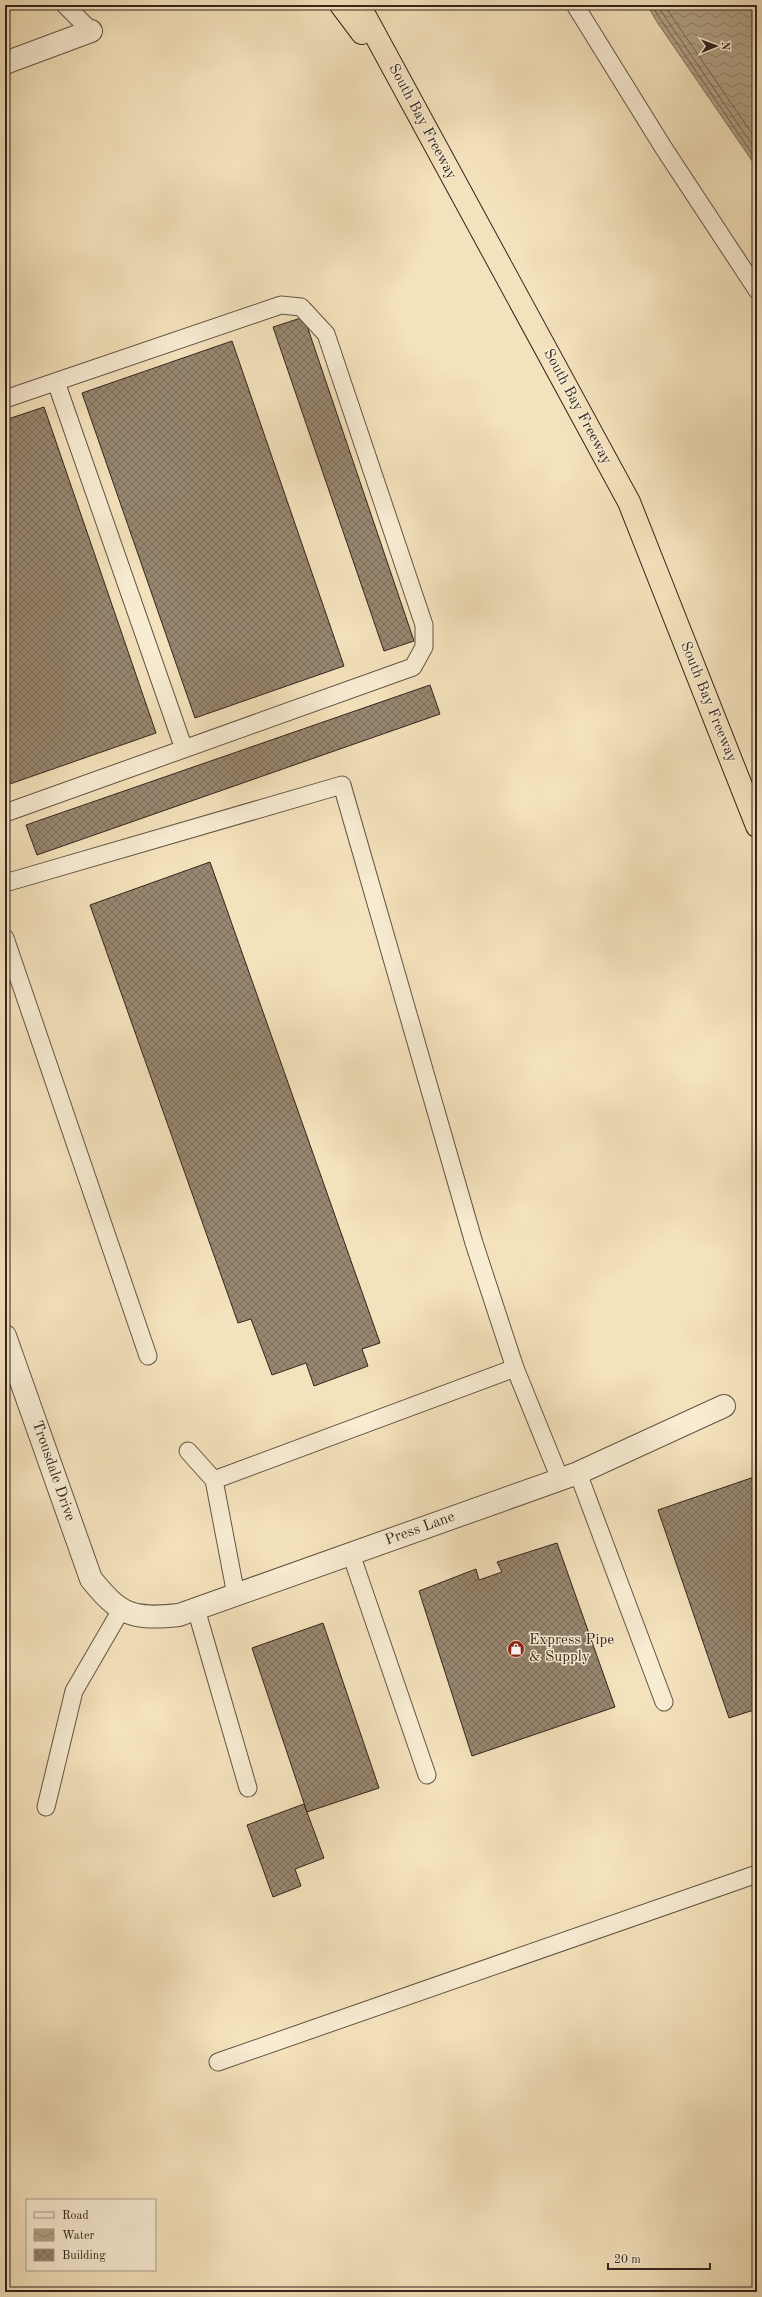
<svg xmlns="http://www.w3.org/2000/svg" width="762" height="2297" viewBox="0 0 762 2297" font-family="'Old Standard TT',serif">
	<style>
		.water { fill: url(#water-waves); stroke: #7f705c }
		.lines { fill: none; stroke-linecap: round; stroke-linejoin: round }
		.shore { stroke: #726452; stroke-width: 1 }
		.building { fill: url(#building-cross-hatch); stroke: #33251d }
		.service-casing { stroke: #635445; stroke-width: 19 }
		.minor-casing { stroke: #635445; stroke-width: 24 }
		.motorway-casing { stroke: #33251d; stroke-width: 24 }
		.service { stroke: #f8ecd3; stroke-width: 17 }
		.minor { stroke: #f8ecd3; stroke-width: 22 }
		.motorway { stroke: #f4e2bc; stroke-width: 22 }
		.labels { text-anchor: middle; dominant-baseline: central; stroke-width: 3; stroke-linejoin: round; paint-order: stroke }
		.street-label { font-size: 15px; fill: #33251d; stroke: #f8ecd3 }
		.poi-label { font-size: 15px; fill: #33251d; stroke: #f8ecd3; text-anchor: start }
	</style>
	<defs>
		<pattern id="water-waves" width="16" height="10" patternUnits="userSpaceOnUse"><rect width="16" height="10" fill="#b2a286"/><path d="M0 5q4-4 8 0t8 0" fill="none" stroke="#91846d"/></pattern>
		<pattern id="building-cross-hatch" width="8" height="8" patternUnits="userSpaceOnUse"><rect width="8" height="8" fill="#978770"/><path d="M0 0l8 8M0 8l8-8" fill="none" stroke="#7c6e5b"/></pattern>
	</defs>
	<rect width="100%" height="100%" fill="#f4e2bc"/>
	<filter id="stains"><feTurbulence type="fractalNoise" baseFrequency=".005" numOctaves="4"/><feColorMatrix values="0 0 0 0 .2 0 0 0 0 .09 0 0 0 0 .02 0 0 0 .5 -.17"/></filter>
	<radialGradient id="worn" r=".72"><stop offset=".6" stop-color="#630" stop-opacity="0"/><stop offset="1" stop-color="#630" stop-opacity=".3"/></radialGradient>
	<!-- water -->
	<path class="water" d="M647 5H757V168L657 22Z"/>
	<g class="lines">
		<!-- shore -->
		<path class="shore" d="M651 5 757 161
			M657 5 757 152
			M664 5 757 141"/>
	</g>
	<!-- building -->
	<path class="building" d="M304 317 414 641 384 651 273 327Z
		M232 341 344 666 195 718 82 393Z
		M44 407 156 733 7 785 5 779V420Z
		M430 685 440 714 37 855 26 825Z
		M210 862 380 1343 362 1349 368 1366 314 1386 306 1363 272 1375 251 1319 238 1323 90 905Z
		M757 1476V1709L729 1718 658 1510Z
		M557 1543 615 1707 472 1756 419 1591 476 1569 479 1580 502 1572 497 1562Z
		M323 1623 379 1788 307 1812 252 1648Z
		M304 1804 324 1858 295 1869 301 1886 273 1897 247 1825Z"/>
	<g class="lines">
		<!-- service casing -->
		<g class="service-casing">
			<path id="service" d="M65 5 91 31
				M575 5 663 147 757 290
				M56 382 184 749
				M5 399 281 305 301 307 326 334 424 625V647L413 667 5 813
				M5 883 342 785 474 1243 515 1368
				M5 938 148 1356
				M188 1451 214 1480 236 1595
				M578 1473 664 1702
				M214 1480 515 1368 560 1479
				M351 1554 427 1775
				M196 1609 248 1788
				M46 1807 74 1691 121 1610
				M218 2062 757 1874"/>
		</g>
		<!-- minor casing -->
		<g class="minor-casing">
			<path id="minor" d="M5 63 91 31
				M5 1336 91 1579C120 1615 132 1620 179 1615L578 1473 724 1406"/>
		</g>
		<!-- motorway casing -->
		<g class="motorway-casing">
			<path id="motorway" d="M341 5 362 33
				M359 5 629 502 757 826"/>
		</g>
		<!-- service -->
		<use href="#service" class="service"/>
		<!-- minor -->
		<use href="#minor" class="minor"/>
		<!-- motorway -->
		<use href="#motorway" class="motorway"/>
	</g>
	<!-- icons -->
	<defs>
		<g id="shop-disc" transform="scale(0.9)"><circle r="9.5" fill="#8f2418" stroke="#f8ecd3"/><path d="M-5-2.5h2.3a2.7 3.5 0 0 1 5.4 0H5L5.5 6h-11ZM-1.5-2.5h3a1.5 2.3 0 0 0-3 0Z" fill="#fff"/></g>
	</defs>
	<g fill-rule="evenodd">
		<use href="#shop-disc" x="516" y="1649"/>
	</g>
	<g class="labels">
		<!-- street labels -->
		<g class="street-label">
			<text transform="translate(422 122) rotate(62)">South Bay Freeway</text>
			<text transform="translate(577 407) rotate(62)">South Bay Freeway</text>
			<text transform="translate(708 702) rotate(68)">South Bay Freeway</text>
			<text transform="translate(53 1471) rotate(71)">Trousdale Drive</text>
			<text transform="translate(420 1529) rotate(-20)">Press Lane</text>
		</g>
		<!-- poi labels -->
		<g class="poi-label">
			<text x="529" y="1640">Express Pipe<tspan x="529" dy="17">&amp; Supply</tspan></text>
		</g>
	</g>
	<!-- margin -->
	<rect width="762" height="2297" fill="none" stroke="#f4e2bc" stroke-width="20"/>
	<rect x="6" y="6" width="750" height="2285" fill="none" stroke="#33251d" stroke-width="2"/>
	<rect x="10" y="10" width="742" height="2277" fill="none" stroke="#33251d"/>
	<!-- legend -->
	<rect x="26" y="2199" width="130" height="72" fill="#f8ecd3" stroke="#a99c8a"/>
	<rect x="34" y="2212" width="20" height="6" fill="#f8ecd3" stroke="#a99c8a"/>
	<text x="62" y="2219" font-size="12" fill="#33251d">Road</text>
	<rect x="34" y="2229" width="20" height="12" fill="url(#water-waves)" stroke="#a99c8a"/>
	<text x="62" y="2239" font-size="12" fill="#33251d">Water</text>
	<rect x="34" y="2249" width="20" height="12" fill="url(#building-cross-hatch)" stroke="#a99c8a"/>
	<text x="62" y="2259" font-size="12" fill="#33251d">Building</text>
	<!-- north arrow -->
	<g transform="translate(716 46) rotate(89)" stroke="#f8ecd3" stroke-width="3" paint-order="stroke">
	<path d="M0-3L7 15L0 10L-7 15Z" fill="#33251d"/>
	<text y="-6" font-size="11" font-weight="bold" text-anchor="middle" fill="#33251d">N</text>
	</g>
	<!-- scale -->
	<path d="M608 2263v6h102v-6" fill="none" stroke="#33251d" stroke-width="2"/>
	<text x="614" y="2263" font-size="12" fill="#33251d" stroke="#f8ecd3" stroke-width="3" paint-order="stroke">20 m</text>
	<rect width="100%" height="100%" filter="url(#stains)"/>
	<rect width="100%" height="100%" fill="url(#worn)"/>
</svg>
